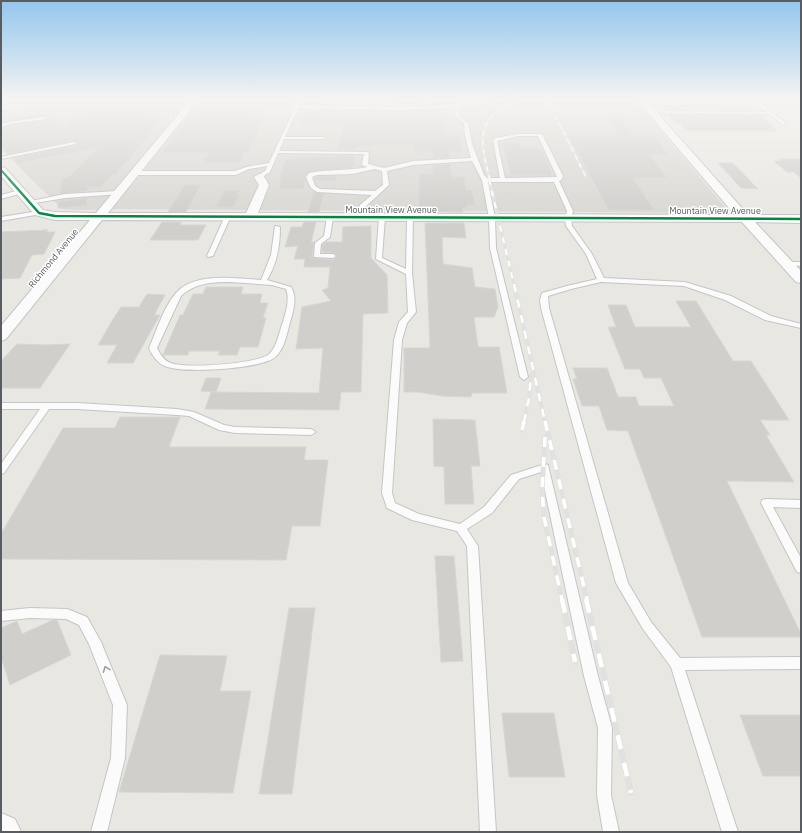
<svg xmlns="http://www.w3.org/2000/svg" width="802" height="833" viewBox="0 0 802 833" font-family="'IBM Plex Sans',sans-serif">
	<style>
		.industrial { fill: #dad8d3 }
		.building { fill: #d0cfcc; stroke: #d8d6d1 }
		.lines { fill: none; stroke-linecap: round; stroke-linejoin: round }
		.lane-casing { stroke: #c5c5c5; stroke-width: 2 }
		.street-casing { stroke: #c5c5c5; stroke-width: 2 }
		.secondary-casing { stroke: #c6c6c6; stroke-width: 2 }
		.lane { fill: #fcfbfb; fill-rule: evenodd }
		.street { fill: #fcfbfb; fill-rule: evenodd }
		.secondary { fill: #fcfbfb; fill-rule: evenodd }
		.rail-far4-casing { stroke: #e1e1e0; stroke-width: 2.5 }
		.rail-far3-casing { stroke: #e1e1e0; stroke-width: 3 }
		.rail-far2-casing { stroke: #e1e1e0; stroke-width: 4 }
		.rail-far1-casing { stroke: #e1e1e0; stroke-width: 5 }
		.rail-casing { stroke: #e1e1e0; stroke-width: 6 }
		.rail-far4 { stroke: #fff; stroke-width: 1.5; stroke-dasharray: 4.5; stroke-linecap: butt }
		.rail-far3 { stroke: #fff; stroke-width: 2; stroke-dasharray: 6; stroke-linecap: butt }
		.rail-far2 { stroke: #fff; stroke-width: 2.5; stroke-dasharray: 8; stroke-linecap: butt }
		.rail-far1 { stroke: #fff; stroke-width: 3.5; stroke-dasharray: 10; stroke-linecap: butt }
		.rail { stroke: #fff; stroke-width: 4.5; stroke-dasharray: 14; stroke-linecap: butt }
		.cycleway-far1-casing { stroke: #fff; stroke-width: 3.5 }
		.cycleway-casing { stroke: #fff; stroke-width: 4 }
		.cycleway-far1 { stroke: #00873e; stroke-width: 2 }
		.cycleway { stroke: #00873e; stroke-width: 2.5 }
		.oneway { stroke: #9a9c9f }
		.labels { text-anchor: middle; dominant-baseline: central; stroke-width: 3; stroke-linejoin: round; paint-order: stroke }
		.far-street-label { font-size: 9px; fill: #585d61; stroke: #fff }
	</style>
	<rect width="100%" height="100%" fill="#e9e7e2"/>
	<!-- industrial -->
	<path class="industrial" d="M1 99H634L730 213 119 209 78 210 62 209 1 149Z"/>
	<!-- building -->
	<path class="building" d="M321 99H396V105H319Z
		M419 99H439L440 104 420 105Z
		M655 101H743L755 110H663Z
		M90 104 154 105 146 114H163L143 142 115 175H112L101 187H88L87 191 60 194 62 179 69 177 98 148 18 163 14 158 76 145 78 143 74 141 10 154 7 153 1 146V128L10 125 46 120 48 119 44 116 1 122V120L46 113 61 128Z
		M222 104H264L259 115H266L248 153H244L239 163H203L210 153H162L197 107 221 106Z
		M441 109 446 137H460L462 152H449L450 158H433L432 152H414V145H370L369 147H356V150H338L343 125H300L305 112H317L318 110 420 111Z
		M606 115 619 116 632 135H653L665 149H663L667 155H650L667 178H633L654 210H609L568 135H618Z
		M667 115H761L773 125H770L777 131H687L681 124H676Z
		M502 143H520L522 148 542 149 553 176H511Z
		M337 155H355L353 168 309 172 305 176 306 180 303 189H280V176L286 159H295L296 157H337Z
		M779 159H801V178L794 172H787L774 161H781Z
		M718 163H733L758 189 741 188Z
		M450 164 452 177H464L466 190H472L475 205H467L468 208H462L463 212 419 211V174H433V165Z
		M317 176H337L336 181 315 180 314 178Z
		M185 185H201L186 212H168Z
		M225 190 239 191 236 195H240L233 207H216Z
		M314 192 324 194 319 212H308Z
		M87 198V205L58 208 59 201Z
		M162 222H181L180 225H206L198 240H150Z
		M304 222H316L311 242H314L312 257 314 258 333 260 337 257V256L334 253 322 252V245L326 242H342L343 227 371 226V258L387 275 388 313 363 314 361 392H341L339 410 205 409 211 392 319 393 323 348 296 349 302 307 331 301 322 290 328 288 330 267H304L305 259H294L298 246 285 247 291 227H302Z
		M425 223H464L466 238 442 237 443 264 472 268 475 287 495 289 498 307 494 317H474L478 347H499L507 393H472L471 397 442 396 418 392H404V348H430Z
		M48 230 46 232H55L44 254 32 255 20 278 1 279V232Z
		M206 287H243L241 294H262L260 303H268L263 318H266L258 347H240L237 355H218L220 351H189L188 355H163L180 315H183L193 294H203Z
		M147 294 165 295 154 315H160L133 363H107L117 345H98L112 321 121 307H139Z
		M676 301H696L733 361H751L789 420H760L770 435H766L794 482 727 481 801 634V637H702L628 431 607 430 599 406H582L573 379H577L573 368H607L618 397H636L639 406H674L661 378H644L640 369H625L608 327H616L608 305H626L635 327H691Z
		M17 344 45 345 70 344 40 388H1V361Z
		M206 378H221L216 392 201 391Z
		M120 417H180L169 447H306L304 460H328L320 526H292L286 560 1 559V534L63 428H115Z
		M433 419 475 420 480 466H471L474 504H445L444 467 434 466Z
		M435 556H454L463 661 441 662Z
		M289 608H315L292 794H259Z
		M53 620H57L71 655 10 685 1 657V628L17 621 22 634Z
		M160 655 227 656 220 691H251L233 793 119 792Z
		M502 713H554L565 777H509Z
		M740 715H801V776H763Z"/>
	<g class="lines">
		<!-- lane casing -->
		<g class="lane-casing">
			<path id="lane" d="M13 99 194 100 196 101 194 102H20Z
				M294 99H298L300 102 299 106 424 107 501 99 459 107 461 109 459 116 468 123 472 144 484 175 487 178H500L493 140 496 138 518 134H542L563 176 562 179 559 181 573 211 571 218 572 226 592 254 604 278 685 282 731 296 771 316 801 324V328L765 320 725 300 684 286 601 282 571 289 548 296 549 308 628 583 651 622 680 658 801 657V669L685 670 738 832H722L671 667 643 629 616 583 541 308 540 300 542 293 567 286 597 279 586 254 566 226 565 218 567 211 554 182H488L495 218 496 248 528 377 524 380 520 377 490 248 489 218 482 180 472 161 413 165 387 171 389 185 365 207 361 217 358 219 355 217 360 205 372 195 317 192 311 188 306 177 309 173C328 169 349 171 368 167L362 165 364 154 278 153 270 172 259 179 256 177 266 170 267 166 249 169 236 175H136L133 173 136 171H235L246 167 269 163 297 103ZM454 107 457 109 455 116 464 123 465 136 471 158 413 161 384 168 368 164 369 153 367 152 279 151 284 139H324L326 138 324 137H285L298 108 398 110ZM518 136H538L557 177 505 178 497 141ZM375 169 382 171 383 185 375 191 320 189 315 186 312 177 317 175 352 174Z
				M750 99H755L787 124 783 125 769 114 651 113 649 112 651 111 766 112Z
				M30 104 29 106 1 110V108Z
				M44 117 46 119 10 124 1 127V124L9 122Z
				M74 142 76 143V144L1 159V157Z
				M20 190 22 191V193L1 199V195Z
				M119 191 122 193 121 194 65 198 29 204 26 202 65 194Z
				M39 211 41 212V214L1 221V217Z
				M228 214 231 216 213 256 208 257 207 256 225 216Z
				M330 215 333 217 330 237 321 244 320 254H333L336 256 333 258 314 257 315 243 324 236 327 217Z
				M382 215 385 217 382 258 406 269 407 217 410 215 413 217 412 273 416 312 407 323 402 340 392 493 395 503 419 514 460 524 484 507 511 475 545 464 548 465 598 676 612 728 611 795 619 832H603L597 795 598 728 584 676 541 472 519 479 492 513 467 529 478 546 496 832H480L467 546 457 531 412 520 387 508 382 493 394 340 399 322 408 312 406 274 376 259 379 217Z
				M275 226 280 227C280 246 277 264 267 280L291 287C297 297 294 308 291 319 287 332 285 350 274 358 257 369 183 374 165 366 157 363 152 355 149 348 157 330 163 308 176 293 194 272 236 278 261 280L271 255ZM230 282 272 285 286 289C290 300 286 311 283 322 279 332 277 348 268 355 253 364 187 369 171 363 164 361 160 354 157 348L181 296C195 283 212 282 230 282Z
				M788 262H801V266L786 265V263Z
				M1 403H77L177 409 194 412 224 425 235 427 311 429 316 432 311 435 235 433 219 430 189 416 177 415 77 409H49L4 473 1 474V464L40 409H1Z
				M766 499 801 500V508L773 507 801 558V573L797 572 761 503 762 500Z
				M30 608 67 609 87 617 101 642 127 705 125 758 107 832H91L111 758 113 705 89 644 79 625 66 619 30 618 1 621V611Z"/>
		</g>
		<!-- street casing -->
		<g class="street-casing">
			<path id="street" d="M191 99H199L108 213H246L259 185 254 177 259 174 263 175 269 185 258 213 735 215 636 99H645L748 215H801V223L755 222 801 271V283L796 282 742 222 102 220 6 339 1 341V326L90 220H55L35 215 1 176V167L5 168 43 210 55 212 96 213Z"/>
		</g>
		<!-- secondary casing -->
		<g class="secondary-casing">
			<path id="secondary" d="M1 813 15 819 21 832H1Z"/>
		</g>
		<!-- lane -->
		<use href="#lane" class="lane"/>
		<!-- street -->
		<use href="#street" class="street"/>
		<!-- secondary -->
		<use href="#secondary" class="secondary"/>
		<!-- rail-far4 casing -->
		<g class="rail-far4-casing">
			<path id="rail-far4" d="M547 99 586 177
				M490 180C480 140 474 121 516 99"/>
		</g>
		<!-- rail-far3 casing -->
		<g class="rail-far3-casing">
			<path id="rail-far3" d="M489 179 514 285"/>
		</g>
		<!-- rail-far2 casing -->
		<g class="rail-far2-casing">
			<path id="rail-far2" d="M514 284 545 422
				M524 422 529 398 531 375"/>
		</g>
		<!-- rail-far1 casing -->
		<g class="rail-far1-casing">
			<path id="rail-far1" d="M545 421 587 600
				M522 430 524 421
				M545 437 542 490 544 517 562 600"/>
		</g>
		<!-- rail casing -->
		<g class="rail-casing">
			<path id="rail" d="M562 599 575 662
				M586 599 631 793"/>
		</g>
		<!-- rail-far4 -->
		<use href="#rail-far4" class="rail-far4"/>
		<!-- rail-far3 -->
		<use href="#rail-far3" class="rail-far3"/>
		<!-- rail-far2 -->
		<use href="#rail-far2" class="rail-far2"/>
		<!-- rail-far1 -->
		<use href="#rail-far1" class="rail-far1"/>
		<!-- rail -->
		<use href="#rail" class="rail"/>
		<!-- cycleway-far1 casing -->
		<g class="cycleway-far1-casing">
			<path id="cycleway-far1" d="M1 170 10 180"/>
		</g>
		<!-- cycleway casing -->
		<g class="cycleway-casing">
			<path id="cycleway" d="M9 179 39 213 55 216 801 219"/>
		</g>
		<!-- cycleway-far1 -->
		<use href="#cycleway-far1" class="cycleway-far1"/>
		<!-- cycleway -->
		<use href="#cycleway" class="cycleway"/>
	</g>
	<!-- one-way arrows -->
	<defs><path id="oneway-chevron" d="M-2-3.5L2.5 0L-2 3.5" fill="none" stroke-width="1.6" stroke-linecap="round" stroke-linejoin="round"/></defs>
	<use class="oneway" href="#oneway-chevron" transform="translate(106 669) rotate(-111)"/>
	<!-- sky -->
	<linearGradient id="sky" x2="0" y2="1"><stop stop-color="#93c6ee"/><stop offset="0.46" stop-color="#f5f4f2"/><stop offset="1" stop-color="#f5f4f2" stop-opacity="0"/></linearGradient>
	<rect width="802" height="216" fill="url(#sky)"/>
	<g class="labels">
		<!-- far-street labels -->
		<g class="far-street-label">
			<text x="391" y="209">Mountain View Avenue</text>
			<text x="715" y="210">Mountain View Avenue</text>
			<text transform="translate(53 258) rotate(-51)">Richmond Avenue</text>
		</g>
	</g>
	<!-- border -->
	<rect width="802" height="833" fill="none" stroke="#585d61" stroke-width="4"/>
</svg>
